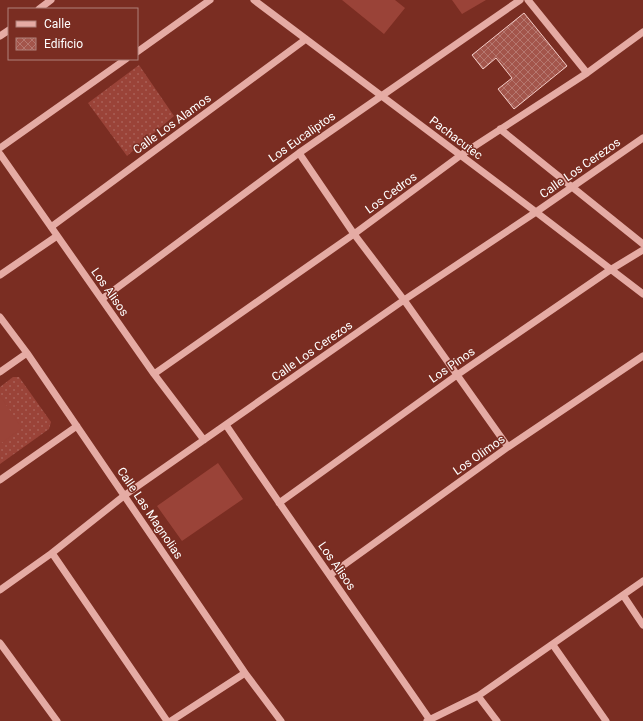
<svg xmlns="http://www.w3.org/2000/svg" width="643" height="721" viewBox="0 0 643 721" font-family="Roboto,sans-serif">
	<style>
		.grass { fill: url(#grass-dots) }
		.pitch { fill: #9a4338 }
		.building { fill: url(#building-cross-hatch); stroke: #f4ccc7 }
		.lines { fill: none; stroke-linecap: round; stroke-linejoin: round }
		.minor { stroke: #e5aba4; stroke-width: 7 }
		.labels { text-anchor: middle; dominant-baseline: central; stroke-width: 3; stroke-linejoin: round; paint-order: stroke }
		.street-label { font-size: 12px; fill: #fff; stroke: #7a2d22 }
	</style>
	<defs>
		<pattern id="grass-dots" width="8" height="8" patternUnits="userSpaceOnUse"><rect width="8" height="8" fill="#9a4338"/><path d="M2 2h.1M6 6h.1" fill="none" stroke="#a95f56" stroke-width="1.8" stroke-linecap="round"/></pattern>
		<pattern id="building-cross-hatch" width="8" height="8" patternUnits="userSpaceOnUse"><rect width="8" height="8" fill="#a3554b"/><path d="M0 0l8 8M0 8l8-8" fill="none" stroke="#b5776f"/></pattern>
	</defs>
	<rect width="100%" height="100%" fill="#7a2d22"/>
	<!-- grass -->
	<path class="grass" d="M139 65 174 116 127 156 88 103Z
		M13 377H19L51 422 49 429 0 464V387Z"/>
	<!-- pitch -->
	<path class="pitch" d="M342 0H395L405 8 384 34Z
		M452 0H486L462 14Z
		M0 396 22 428 0 444Z
		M218 463 243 499 182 541 157 506Z"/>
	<!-- building -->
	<path class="building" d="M524 13 567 66 514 109 498 89 512 78 496 58 483 69 472 55Z"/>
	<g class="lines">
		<!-- minor -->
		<path class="minor" d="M254 0 536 212 643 294
			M528 0 587 73
			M39 9 51 0
			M0 36 9 30
			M137 52 210 0
			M500 129 643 244
			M0 148 126 59
			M299 153 354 234 404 300 508 447
			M0 154 154 374 204 440
			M51 227 306 39
			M0 275 57 236
			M102 299 299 153 520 0
			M0 317 27 353 245 673 281 721
			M0 372 27 353
			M154 374 354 234 461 155 587 73 643 32
			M226 425C293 524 362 621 430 720
			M0 480 77 426
			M279 503 457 375 610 270 643 250
			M52 553 167 721
			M330 575 508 447 643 356
			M0 590 52 553 125 495 404 300 536 212 643 138
			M623 595 643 625
			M0 643 57 721
			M553 645 606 721
			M478 696 497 721
			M171 721 245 673
			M427 721 478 696 643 581"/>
	</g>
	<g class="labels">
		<!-- street labels -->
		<g class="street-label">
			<text transform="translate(172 124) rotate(-36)">Calle Los Alamos</text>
			<text transform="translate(302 137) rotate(-35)">Los Eucaliptos</text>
			<text transform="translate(456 138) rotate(37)">Pachacutec</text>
			<text transform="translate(580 168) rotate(-35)">Calle Los Cerezos</text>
			<text transform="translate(391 193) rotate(-36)">Los Cedros</text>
			<text transform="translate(110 292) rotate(55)">Los Alisos</text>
			<text transform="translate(312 351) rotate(-35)">Calle Los Cerezos</text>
			<text transform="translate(452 365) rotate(-35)">Los Pinos</text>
			<text transform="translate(479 455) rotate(-35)">Los Olimos</text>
			<text transform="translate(150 513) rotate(56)">Calle Las Magnolias</text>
			<text transform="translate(337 566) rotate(55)">Los Alisos</text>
		</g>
	</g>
	<!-- legend -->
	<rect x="8" y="8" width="130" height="52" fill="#7a2d22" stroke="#af817a"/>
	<rect x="16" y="21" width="20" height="6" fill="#e5aba4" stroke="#af817a"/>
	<text x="44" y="28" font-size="12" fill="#ffffff">Calle</text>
	<rect x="16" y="38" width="20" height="12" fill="url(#building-cross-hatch)" stroke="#af817a"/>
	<text x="44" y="48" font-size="12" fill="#ffffff">Edificio</text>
</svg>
